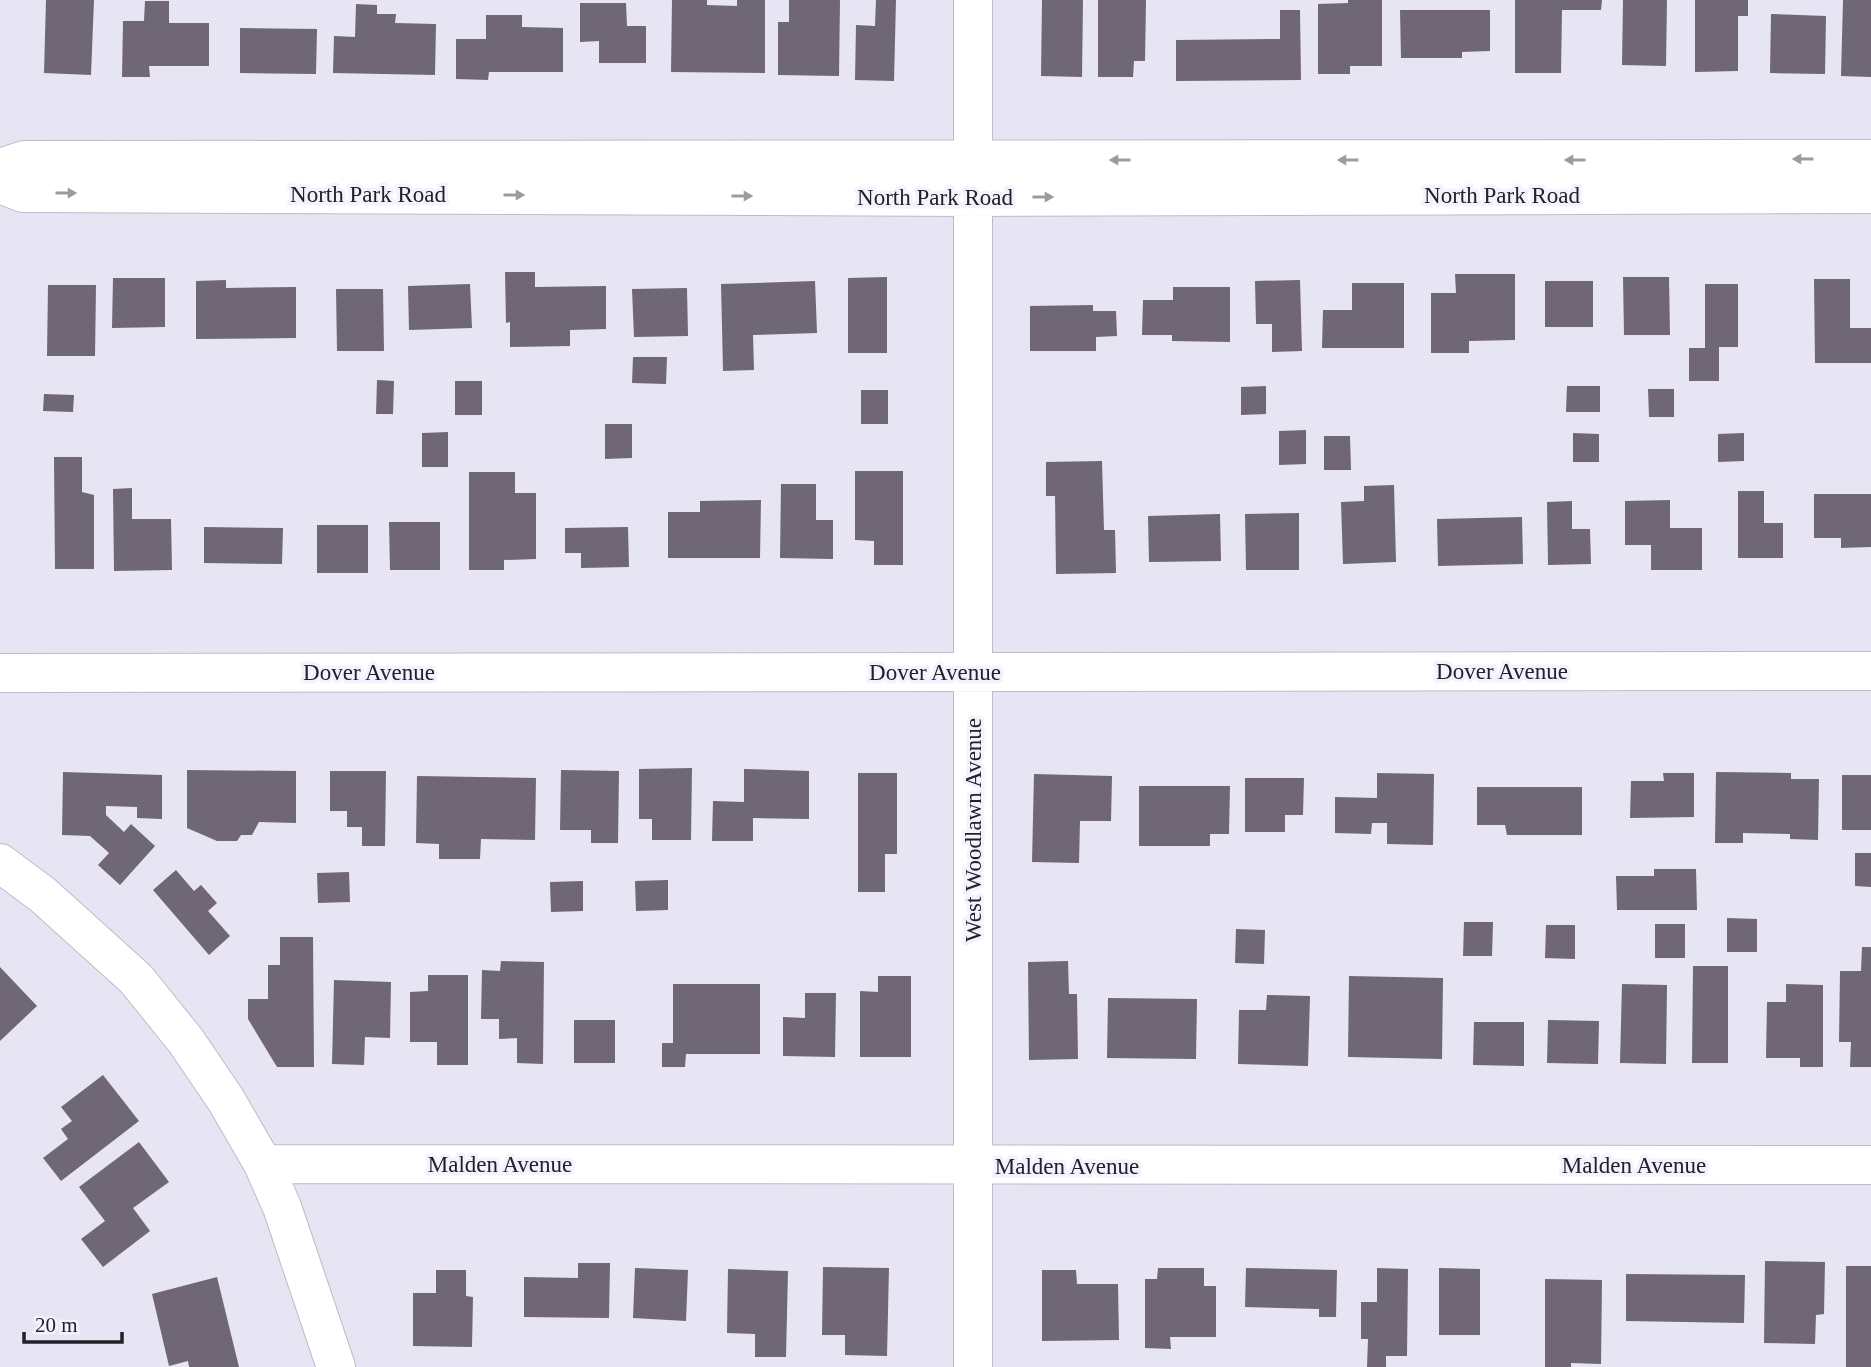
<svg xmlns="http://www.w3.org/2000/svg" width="1871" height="1367" viewBox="0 0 1871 1367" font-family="'Times New Roman',serif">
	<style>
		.building { fill: #6f6773 }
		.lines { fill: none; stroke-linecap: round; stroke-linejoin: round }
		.minor-casing { stroke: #bebac9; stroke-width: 40 }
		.minor { stroke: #fff; stroke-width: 38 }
		.oneway { fill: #9c9b9d }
		.labels { text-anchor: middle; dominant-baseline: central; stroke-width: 7; stroke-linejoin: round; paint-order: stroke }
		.street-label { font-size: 23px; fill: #222126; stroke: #f4f2fe }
	</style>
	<rect width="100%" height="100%" fill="#e7e4f3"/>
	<!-- building -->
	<path class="building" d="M46 0H94L91 75 44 73Z
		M672 0H707V5L737 6V0H765V73L671 72Z
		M789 0H840L839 76 778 75V22H789Z
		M876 0H896L894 81 855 80 856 25 875 26Z
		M1042 0H1083L1082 77 1041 76Z
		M1098 0H1146L1145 61H1134L1133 77H1098Z
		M1348 0H1382V66H1350V74H1318V4L1348 3Z
		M1515 0H1602L1601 10H1562L1561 73H1515Z
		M1623 0H1667L1666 66 1622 65Z
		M1695 0H1748V16H1738V71L1695 72Z
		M1843 0H1871V77L1841 76Z
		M145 1H169V23H209V66H149L150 77H122L123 21H144Z
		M580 3H626L627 26H646V63H599V41L580 42Z
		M356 4 377 5V14H396L395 23 436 24 435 75 333 73 334 36 355 37Z
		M1280 10H1300L1301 80 1176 81V40L1280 39Z
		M1400 10H1490V51L1462 52V58H1401Z
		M1771 14 1826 16 1825 74 1770 73Z
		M486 15H522V27L563 28V72H489L488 80 456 79V39H486Z
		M240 28 317 29 316 74 240 73Z
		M505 272H535V287L606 286V329L570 330V346L510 347V322L506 323Z
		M1455 274H1515V340L1469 341V353H1431V293H1456Z
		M887 277V353H848V278Z
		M1623 277H1669L1670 335H1624Z
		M113 278H165V327L112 328Z
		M1814 279H1850V328H1871V363H1815Z
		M226 280V288L296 287V338L196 339V281Z
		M1300 280 1302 351 1272 352V324H1256L1255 281Z
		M815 281 817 333 753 335 754 370 723 371 721 284Z
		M1545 281H1593V327H1545Z
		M1352 283H1404V348H1322L1323 310H1352Z
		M470 284 472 328 409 330 408 286Z
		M1705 284H1738V347H1719V381H1689V348H1705Z
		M48 285H96L95 356H47Z
		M1173 287H1230V342L1172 341V335H1142L1143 300H1173Z
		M687 288 688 336 634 337 632 289Z
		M336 289H383L384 351H337Z
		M1093 305V311H1116L1117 336 1096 337V351H1030V306Z
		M633 357H667L666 384 632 383Z
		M377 380 394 381 393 414H376Z
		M455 381H482V415H455Z
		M1266 386V414L1241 415V387Z
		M1567 386H1600V412H1566Z
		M1648 389H1674V417H1649Z
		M861 390H888V424H861Z
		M44 394 74 395 73 412 43 411Z
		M605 424H632V458L605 459Z
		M1306 430V464L1279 465V431Z
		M448 432V467H422V433Z
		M1573 433 1599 434V462H1573Z
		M1744 433V461L1718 462V434Z
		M1324 436H1350L1351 470H1324Z
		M54 457H82V492L94 495V569H55Z
		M1102 461 1104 530H1115L1116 573 1056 574 1055 496H1046V462Z
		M855 471H903V565H874V541L855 540Z
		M469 472H515V493H536V559L504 560V570H469Z
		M781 484H816V520H833V559L780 558Z
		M1394 485 1396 562 1343 564 1341 502 1364 501V486Z
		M132 488V519H171L172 570 114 571 113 489Z
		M1738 491H1764V523H1783V558H1738Z
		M1814 494H1871V547L1841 548V538H1814Z
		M761 500 760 558H668V512H700V501Z
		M1670 500V528H1702V570H1651V545H1625V501Z
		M1572 501V529H1590L1591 564 1548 565 1547 502Z
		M1299 513V570H1246L1245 514Z
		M1220 514 1221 561 1149 562 1148 516Z
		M1522 517 1523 564 1438 566 1437 519Z
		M389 522H440V570H390Z
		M317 525H368V573H317Z
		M204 527 283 528 282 564 204 563Z
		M628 527 629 567 581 568V553H565V528Z
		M692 768 691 840H652V819H639V769Z
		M744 769 809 771V819L753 818V841H712L713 801 744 802Z
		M187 770 296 771V823L259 822 252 835H241L237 841H217L187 828Z
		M561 770 619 771 618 843H591V830H560Z
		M330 771H386L385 846H362V827H347V811H330Z
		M63 772 162 775V819L137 818V807L106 806V815L124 832 131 824 155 846 120 885 98 865 109 853 90 836 62 835Z
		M1716 772 1791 773V779H1819L1818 840 1790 839V834L1743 833V843H1715Z
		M858 773H897V854H885V892H858Z
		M1377 773 1434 774 1433 845 1387 844V823H1372L1371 834 1335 833V797L1377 798Z
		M1663 773H1694V817L1630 818 1631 781H1664Z
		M1034 774 1112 776 1111 821H1080L1079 863 1032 862Z
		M1842 775H1871V830H1842Z
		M417 776 536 778 535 840 481 839 480 859H439V844L416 843Z
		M1245 778H1304L1303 815H1285V832H1245Z
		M1139 786H1230L1229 834H1210V846H1139Z
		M1477 787H1582V835H1507L1505 825H1477Z
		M1855 853H1871V887L1855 886Z
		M1654 869H1696L1697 910H1617L1616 876H1654Z
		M176 870 194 891 201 885 217 903 208 911 230 936 209 955 153 890Z
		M349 872 350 902 318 903 317 873Z
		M668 880V910L636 911 635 881Z
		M583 881V911L551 912 550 882Z
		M1727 918 1757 919V952H1727Z
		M1464 922H1493L1492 956H1463Z
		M1655 924H1685V958H1655Z
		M1546 925H1575V959L1545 958Z
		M1236 929 1265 930 1264 964 1235 963Z
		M280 937H313L314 1067H277L248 1019V999H268V965H280Z
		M1862 947H1871V1067H1850L1851 1042H1839L1840 971H1861Z
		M501 961 544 962 543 1064 517 1063V1038L499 1039V1019H481L482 970 500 971Z
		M1068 961 1069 994H1077L1078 1059 1029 1060 1028 962Z
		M1693 966H1728V1063H1692Z
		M0 967 37 1006 0 1041Z
		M428 975H468V1065H437V1042H410V992L428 991Z
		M878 976H911V1057H860V991L878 992Z
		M1349 976 1443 978 1442 1059 1348 1057Z
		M334 980 391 982 390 1038 365 1037 364 1065 332 1064Z
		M673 984H760V1054H686L685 1067H662V1043H673Z
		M1622 984 1667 985 1666 1064 1620 1063Z
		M1786 984 1823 985V1067H1800V1058H1766L1767 1002H1786Z
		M805 993H836L835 1057 783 1056V1017L805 1018Z
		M1267 995 1310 996 1308 1066 1238 1064 1239 1010H1266Z
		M1108 998 1197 999 1196 1059 1107 1058Z
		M574 1020H615V1063H574Z
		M1548 1020 1599 1021 1598 1064 1547 1063Z
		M1474 1022H1524V1066L1473 1065Z
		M103 1075 139 1121 61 1181 43 1158 68 1139 61 1129 72 1121 61 1107Z
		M139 1142 169 1182 133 1208 150 1231 103 1267 81 1239 105 1221 79 1187Z
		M1765 1261 1825 1262 1824 1314 1816 1315 1815 1344 1764 1343Z
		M578 1263H610L609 1318 524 1317V1277L578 1278Z
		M1846 1266H1871V1367H1846Z
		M823 1267 889 1268 887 1356 845 1355V1335H822Z
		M635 1268 688 1270 686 1321 633 1318Z
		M1158 1268H1204V1286H1216V1337H1170L1171 1349 1145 1348V1279H1157Z
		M1246 1268 1337 1270 1336 1317H1319V1309L1245 1307Z
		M1377 1268 1408 1269 1407 1356H1386V1367H1367L1368 1339H1361V1302H1377Z
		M1439 1268 1480 1269V1335H1439Z
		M728 1269 788 1271 786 1357H755V1334L727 1333Z
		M436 1270H466V1296L473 1297 472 1347 413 1346V1293H436Z
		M1042 1270H1076L1077 1284H1118L1119 1340 1042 1341Z
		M1626 1274 1745 1275 1744 1323 1626 1321Z
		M217 1277 239 1367H189L188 1361 169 1366 152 1294Z
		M1545 1279 1602 1280 1601 1364 1571 1363V1367H1545Z"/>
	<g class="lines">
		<!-- minor casing -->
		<g class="minor-casing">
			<path id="minor" d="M973 0V1367
				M0 168 24 160 1871 159
				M0 184 23 193 973 197 1871 194
				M0 673 1871 671
				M0 863 43 895 136 979 186 1041 226 1100 263 1164 282 1207 336 1367
				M263 1164 1871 1165"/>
		</g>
		<!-- minor -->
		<use href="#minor" class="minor"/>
	</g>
	<!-- one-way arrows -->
	<defs><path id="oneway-solid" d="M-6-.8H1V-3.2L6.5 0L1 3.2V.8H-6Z" transform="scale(1.75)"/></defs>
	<g class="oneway">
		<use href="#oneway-solid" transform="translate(1803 159) rotate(180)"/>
		<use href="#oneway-solid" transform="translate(1120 160) rotate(180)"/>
		<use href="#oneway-solid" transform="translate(1348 160) rotate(180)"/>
		<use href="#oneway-solid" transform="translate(1575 160) rotate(180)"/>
		<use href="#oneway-solid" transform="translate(66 193)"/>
		<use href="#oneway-solid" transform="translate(514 195)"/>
		<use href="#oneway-solid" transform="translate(742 196)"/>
		<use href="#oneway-solid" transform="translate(1043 197)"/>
	</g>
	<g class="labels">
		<!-- street labels -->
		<g class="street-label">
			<text x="368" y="194">North Park Road</text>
			<text x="1502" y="195">North Park Road</text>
			<text x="935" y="197">North Park Road</text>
			<text x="1502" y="671">Dover Avenue</text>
			<text x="369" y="672">Dover Avenue</text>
			<text x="935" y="672">Dover Avenue</text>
			<text transform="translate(973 830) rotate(-90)">West Woodlawn Avenue</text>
			<text x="500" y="1164">Malden Avenue</text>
			<text x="1634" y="1165">Malden Avenue</text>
			<text x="1067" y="1166">Malden Avenue</text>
		</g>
	</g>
	<!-- scale -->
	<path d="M24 1332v10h98v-10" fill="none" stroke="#222126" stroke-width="3.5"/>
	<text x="35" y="1332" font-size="21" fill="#222126" stroke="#f4f2fe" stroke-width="5" paint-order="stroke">20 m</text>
</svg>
